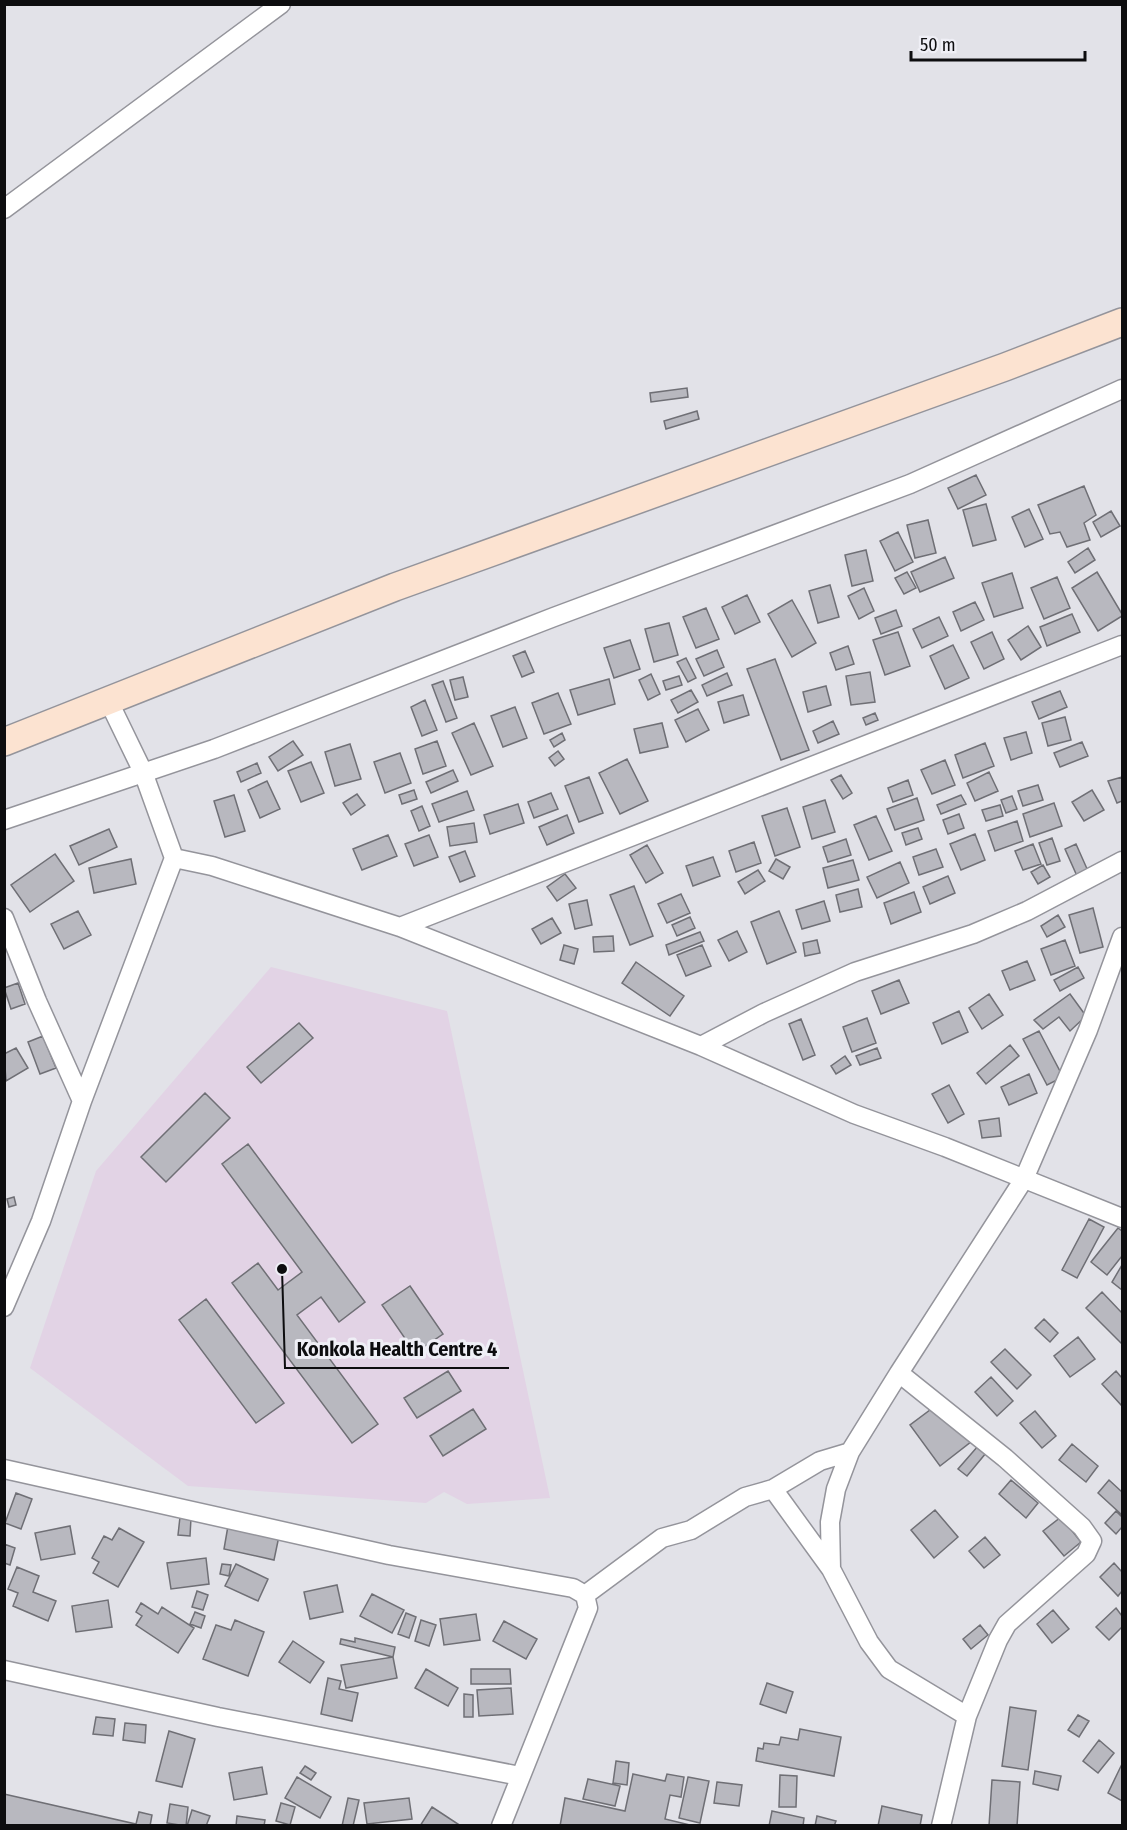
<svg xmlns="http://www.w3.org/2000/svg" width="1127" height="1830" viewBox="0 0 1127 1830" font-family="'Fira Sans Condensed',sans-serif">
	<style>
		.medical { fill: #e2d3e5 }
		.building { fill: #b8b8bf; stroke: #6f6f75; stroke-width: 1.5 }
		.lines { fill: none; stroke-linecap: round; stroke-linejoin: round }
		.street-casing { stroke: #94949b; stroke-width: 21 }
		.secondary-casing { stroke: #94949b; stroke-width: 30 }
		.street { stroke: #fff; stroke-width: 18 }
		.secondary { stroke: #fce3d1; stroke-width: 27 }
		.leader { fill: none; stroke: #0d0d0f; stroke-width: 2 }
		.callout-dot { fill: #0d0d0f; stroke: #efeff6; stroke-width: 2 }
		.callout-label { font-size: 20px; text-anchor: middle; font-weight: bold; fill: #0d0d0f; stroke: #efeff6; stroke-width: 6; stroke-linejoin: round; paint-order: stroke }
	</style>
	<rect width="100%" height="100%" fill="#e2e2e8"/>
	<!-- medical -->
	<path class="medical" d="M271 967 447 1011 550 1498 467 1504 444 1492 426 1503 188 1486 30 1368 96 1171Z"/>
	<!-- building -->
	<path class="building" d="M687 388 688 397 651 402 650 393Z
		M697 411 699 419 666 429 664 421Z
		M976 475 986 495 958 509 948 488Z
		M1084 486 1096 515 1084 523 1090 540 1067 547 1060 532 1050 534 1038 505Z
		M986 504 996 540 973 546 963 510Z
		M1029 509 1043 539 1025 547 1012 517Z
		M1111 511 1120 526 1101 537 1093 522Z
		M928 520 936 553 915 558 907 525Z
		M898 532 913 562 895 571 880 541Z
		M1088 548 1095 560 1075 573 1068 562Z
		M866 550 873 581 852 586 845 555Z
		M945 557 954 578 920 592 911 572Z
		M907 572 916 588 904 594 895 578Z
		M1097 572 1122 614V616L1098 631 1072 588Z
		M1012 573 1023 608 994 617 982 583Z
		M1057 577 1070 608 1044 619 1031 588Z
		M830 585 839 617 818 623 809 591Z
		M864 588 874 611 859 619 848 596Z
		M747 595 760 622 735 634 722 607Z
		M792 600 816 643 792 657 768 614Z
		M975 602 984 620 961 631 953 612Z
		M706 608 719 639 696 648 683 617Z
		M896 610 902 626 881 634 875 618Z
		M1072 614 1080 632 1047 646 1040 627Z
		M939 617 948 636 922 648 913 629Z
		M669 623 678 655 654 662 645 629Z
		M1028 626 1041 647 1021 660 1008 640Z
		M898 632 910 666 885 675 873 640Z
		M992 632 1004 659 984 669 971 642Z
		M630 640 640 669 614 678 604 648Z
		M953 645 969 678 945 689 930 656Z
		M848 646 854 664 836 670 830 653Z
		M717 650 724 667 704 676 696 659Z
		M525 651 534 672 522 677 513 656Z
		M686 658 696 678 688 682 677 662Z
		M775 659 809 750 781 760 747 669Z
		M870 672 875 702 851 705 846 676Z
		M727 673 732 685 707 696 702 685Z
		M651 674 660 694 648 700 639 680Z
		M679 676 682 685 666 690 663 681Z
		M463 677 468 697 455 700 450 680Z
		M609 679 615 704 578 715 570 690Z
		M443 681 457 718 446 722 432 685Z
		M826 686 831 705 808 712 803 692Z
		M691 690 698 702 678 713 671 700Z
		M1060 691 1067 707 1039 719 1032 702Z
		M558 693 571 724 544 734 532 703Z
		M743 695 749 715 724 723 718 702Z
		M425 700 437 730 422 736 411 707Z
		M515 707 527 738 503 747 491 716Z
		M698 709 709 730 686 742 675 720Z
		M875 713 878 720 866 725 863 718Z
		M1065 717 1071 740 1048 746 1042 723Z
		M833 721 839 734 818 743 813 731Z
		M474 723 493 766 471 775 452 733Z
		M662 723 668 747 640 753 634 729Z
		M1026 732 1032 753 1011 760 1004 738Z
		M562 733 565 740 554 747 550 740Z
		M293 741 303 755 278 771 269 757Z
		M437 741 446 766 423 774 415 749Z
		M1082 742 1088 756 1060 767 1054 753Z
		M985 743 994 766 963 778 955 755Z
		M350 744 361 779 335 786 325 752Z
		M558 751 564 759 555 766 549 758Z
		M400 753 411 783 385 793 374 762Z
		M627 759 648 801 620 814 599 773Z
		M945 760 955 785 932 794 921 770Z
		M311 762 324 793 301 802 288 771Z
		M257 763 261 773 241 782 237 772Z
		M453 770 458 781 431 793 426 782Z
		M989 772 998 791 975 801 967 783Z
		M841 775 852 793 843 799 831 780Z
		M589 777 603 813 579 822 565 786Z
		M1122 777V801L1117 803 1108 781Z
		M908 780 913 795 893 802 888 788Z
		M267 781 280 809 260 818 248 790Z
		M1038 785 1043 800 1023 806 1018 791Z
		M414 790 417 799 402 804 399 795Z
		M1092 790 1104 810 1084 821 1072 802Z
		M467 791 474 810 439 822 432 804Z
		M551 793 558 809 534 818 528 802Z
		M357 794 365 805 351 815 343 803Z
		M234 795 245 831 225 837 214 801Z
		M961 795 966 804 941 814 937 805Z
		M1012 796 1017 809 1006 813 1001 800Z
		M917 798 924 820 895 830 887 809Z
		M825 800 835 832 812 839 803 807Z
		M1054 803 1062 826 1030 837 1023 814Z
		M518 804 524 823 490 834 484 815Z
		M1000 805 1003 816 986 821 982 810Z
		M422 806 430 826 419 831 411 811Z
		M787 808 800 847 775 856 762 816Z
		M959 814 964 828 948 834 943 820Z
		M567 815 574 833 547 845 539 827Z
		M876 816 892 851 869 860 854 825Z
		M1017 821 1023 841 995 851 988 831Z
		M474 823 477 842 450 846 447 827Z
		M918 828 922 839 906 845 902 833Z
		M109 829 117 847 79 865 70 846Z
		M975 834 985 860 961 870 950 844Z
		M388 835 397 856 362 870 353 849Z
		M429 835 438 857 414 866 405 844Z
		M1052 838 1060 861 1047 865 1039 843Z
		M846 839 851 855 828 862 823 847Z
		M754 842 761 863 736 872 729 851Z
		M1033 844 1041 864 1023 870 1015 851Z
		M1076 844 1088 871 1077 876 1065 849Z
		M647 845 663 873 646 883 630 855Z
		M936 849 943 867 919 875 913 857Z
		M465 851 475 876 460 882 449 857Z
		M55 854 74 881 30 912 11 885Z
		M713 857 720 876 693 886 686 866Z
		M131 859 136 884 94 893 89 868Z
		M776 859 790 867 783 879 769 871Z
		M853 860 859 880 828 888 823 868Z
		M900 862 909 883 877 898 867 877Z
		M1043 865 1050 877 1038 884 1031 872Z
		M758 870 765 881 745 894 738 882Z
		M565 874 576 888 557 901 547 887Z
		M948 876 955 893 930 904 923 887Z
		M634 886 653 936 630 945 610 895Z
		M858 889 862 907 840 912 836 895Z
		M914 892 921 912 891 924 884 903Z
		M681 894 690 913 667 923 658 904Z
		M587 900 592 925 575 929 569 904Z
		M824 901 830 921 802 929 796 910Z
		M1093 908 1103 947 1080 953 1069 915Z
		M78 911 91 935 64 949 51 924Z
		M779 911 796 952 767 964 751 922Z
		M1058 915 1065 927 1047 937 1041 926Z
		M690 917 695 928 677 936 672 925Z
		M552 918 561 933 541 944 532 929Z
		M737 931 747 952 729 961 718 940Z
		M700 932 704 941 669 955 666 945Z
		M613 936 614 951 594 952 593 937Z
		M817 940 820 953 805 956 803 943Z
		M1065 940 1075 966 1051 975 1041 949Z
		M564 945 578 949 574 964 560 960Z
		M702 945 711 966 686 976 677 955Z
		M1027 961 1035 980 1010 990 1002 971Z
		M636 962 684 996 670 1016 622 983Z
		M1078 967 1084 978 1060 991 1054 980Z
		M899 980 909 1003 881 1014 872 991Z
		M18 983 25 1004 11 1009 4 988Z
		M989 994 1003 1015 982 1029 969 1008Z
		M1070 994 1086 1016 1070 1031 1059 1017 1043 1029 1034 1020Z
		M959 1011 968 1032 942 1044 933 1023Z
		M867 1018 876 1043 852 1052 843 1027Z
		M801 1019 815 1055 803 1060 789 1024Z
		M299 1023 313 1038 261 1083 247 1067Z
		M1039 1031 1063 1077 1047 1085 1023 1039Z
		M43 1036 56 1068 40 1074 28 1042Z
		M1010 1045 1019 1056 986 1084 977 1073Z
		M16 1048 28 1068 6 1081 4 1054Z
		M877 1048 881 1058 860 1065 856 1056Z
		M845 1056 851 1065 836 1074 831 1066Z
		M1029 1074 1037 1093 1009 1105 1001 1087Z
		M949 1085 964 1114 948 1123 932 1094Z
		M205 1093 230 1118 166 1182 141 1157Z
		M999 1118 1001 1136 982 1138 979 1121Z
		M248 1144 365 1302 339 1322 321 1297 297 1315 378 1424 352 1443 232 1283 258 1263 278 1290 302 1272 222 1164Z
		M14 1197 16 1205 9 1207 7 1199Z
		M1089 1219 1104 1227 1077 1278 1062 1270Z
		M1118 1228 1122 1231V1256L1107 1275 1091 1262Z
		M1122 1265V1290L1112 1282Z
		M410 1286 443 1334 415 1353 382 1305Z
		M1102 1292 1122 1313V1344L1086 1308Z
		M206 1299 284 1403 256 1423 179 1320Z
		M1044 1319 1058 1333 1050 1342 1035 1328Z
		M1078 1337 1095 1359 1070 1377 1054 1356Z
		M1005 1349 1031 1375 1017 1389 991 1362Z
		M448 1371 461 1391 417 1418 404 1398Z
		M1116 1371 1122 1378V1406L1102 1384Z
		M991 1377 1013 1401 997 1416 975 1392Z
		M942 1401 972 1441 940 1466 910 1425Z
		M473 1409 486 1429 443 1456 430 1436Z
		M1035 1411 1056 1436 1042 1448 1020 1423Z
		M1072 1444 1098 1466 1086 1482 1059 1460Z
		M978 1446 986 1453 967 1476 958 1469Z
		M1011 1480 1038 1503 1026 1518 999 1494Z
		M1109 1480 1122 1492V1515L1098 1493Z
		M16 1493 32 1499 21 1529 5 1523Z
		M935 1510 958 1537 934 1558 911 1530Z
		M1116 1511 1122 1517V1527L1116 1534 1105 1523Z
		M180 1517 191 1518 190 1536 178 1535Z
		M1061 1517 1081 1542 1064 1556 1043 1531Z
		M70 1526 75 1554 41 1560 35 1533Z
		M228 1526 279 1536 274 1560 224 1549Z
		M119 1528 144 1542 118 1587 93 1573 99 1562 92 1558 104 1536 112 1540Z
		M985 1537 1000 1555 984 1568 969 1551Z
		M4 1544 15 1548 10 1565 4 1563Z
		M206 1558 209 1584 171 1589 167 1563Z
		M1114 1563 1122 1572V1591L1118 1596 1100 1577Z
		M222 1564 231 1565 229 1576 220 1574Z
		M236 1564 268 1579 258 1601 225 1586Z
		M17 1567 39 1576 33 1592 56 1601 48 1621 13 1606 18 1593 8 1589Z
		M337 1585 343 1612 310 1619 304 1592Z
		M197 1591 208 1595 203 1610 192 1607Z
		M372 1594 404 1610 392 1633 360 1616Z
		M108 1600 112 1627 76 1632 72 1606Z
		M141 1603 158 1614 162 1607 194 1628 178 1653 136 1625 142 1616 136 1612Z
		M1116 1608 1122 1616V1627L1109 1640 1096 1627Z
		M1053 1610 1069 1629 1052 1643 1037 1624Z
		M195 1612 205 1616 201 1628 190 1624Z
		M406 1613 416 1617 409 1638 398 1634Z
		M476 1614 480 1640 444 1645 440 1619Z
		M235 1620 264 1632 248 1676 203 1659 216 1625 231 1630Z
		M421 1620 436 1625 429 1646 415 1641Z
		M504 1621 537 1639 526 1659 493 1641Z
		M980 1625 988 1635 971 1649 963 1639Z
		M355 1638 395 1647 393 1657 340 1644 341 1639 355 1642Z
		M293 1641 324 1662 310 1683 279 1662Z
		M393 1657 397 1678 346 1688 341 1665Z
		M426 1669 458 1688 448 1706 415 1688Z
		M471 1669H510L511 1684H471Z
		M328 1678 341 1681 339 1689 358 1693 352 1721 321 1714Z
		M767 1683 793 1692 786 1713 760 1704Z
		M511 1688 513 1714 479 1716 477 1690Z
		M464 1694 473 1695V1717H464Z
		M1010 1707 1036 1711 1028 1770 1002 1766Z
		M1078 1715 1089 1721 1079 1737 1068 1730Z
		M96 1717 115 1719 113 1736 93 1734Z
		M125 1723 146 1725 145 1743 123 1740Z
		M800 1729 841 1737 834 1776 756 1761 758 1748 763 1749 764 1743 779 1745 781 1737 798 1740Z
		M169 1731 195 1739 182 1787 156 1781Z
		M1099 1740 1114 1753 1098 1773 1083 1761Z
		M616 1761 629 1763 627 1785 613 1783Z
		M1122 1764V1801L1108 1793Z
		M305 1766 316 1773 311 1780 300 1773Z
		M262 1767 267 1794 234 1800 229 1773Z
		M1035 1771 1061 1776 1058 1790 1033 1784Z
		M633 1774 665 1781 667 1774 684 1777 681 1797 670 1795 665 1819 694 1826H560L565 1798 625 1811Z
		M780 1775 797 1776 796 1807H779Z
		M297 1777 331 1797 320 1818 285 1798Z
		M688 1777 709 1781 700 1823 679 1818Z
		M588 1779 620 1786 615 1806 583 1799Z
		M992 1780 1020 1782 1017 1826H989Z
		M717 1782 742 1785 739 1806 714 1803Z
		M4 1794 136 1824 139 1812 152 1815 150 1826H4Z
		M348 1798 359 1800 353 1826H342Z
		M409 1798 412 1819 367 1824 364 1803Z
		M281 1803 295 1807 290 1825 276 1821Z
		M170 1804 188 1807 186 1826 167 1823Z
		M882 1806 922 1815 920 1826H878Z
		M432 1807 461 1826H420Z
		M192 1810 210 1816 206 1826H187Z
		M772 1811 804 1818 803 1826H769Z
		M237 1816 265 1820 264 1826H236Z
		M817 1816 836 1821 834 1826H815Z"/>
	<g class="lines">
		<!-- street casing -->
		<g class="street-casing">
			<path id="street" d="M4 209 281 4
				M4 820 214 749 554 617 910 484 1122 389
				M174 858 212 866 400 927 701 1046 854 1114 945 1147 1122 1218
				M4 918 37 1001 82 1101
				M400 927 1122 645
				M701 1046 764 1013 855 972 973 934 1027 911 1122 861
				M4 1307 41 1221 82 1101 174 858 143 772 109 702
				M899 1373 850 1452 836 1489 830 1522 831 1569 869 1642 889 1669 967 1716
				M4 1469 389 1555 573 1588 585 1595 588 1608 501 1826
				M773 1489 831 1569
				M585 1595 662 1538 691 1530 745 1497 773 1489 820 1461 850 1452
				M4 1670 218 1717 520 1776
				M941 1826 967 1716 998 1640 1007 1624 1086 1554 1092 1541 1082 1527 1005 1458 899 1373 1024 1179 1088 1030 1122 937"/>
		</g>
		<!-- secondary casing -->
		<g class="secondary-casing">
			<path id="secondary" d="M4 742 395 587 1005 367 1122 322"/>
		</g>
		<!-- street -->
		<use href="#street" class="street"/>
		<!-- secondary -->
		<use href="#secondary" class="secondary"/>
	</g>
	<!-- callouts -->
	<path class="leader" d="M282 1269L285 1368H509"/>
	<circle class="callout-dot" cx="282" cy="1269" r="6"/>
	<g class="callout-label">
		<text x="397" y="1356">Konkola Health Centre 4</text>
	</g>
	<!-- border -->
	<rect width="1127" height="1830" fill="none" stroke="#0d0d0f" stroke-width="12"/>
	<!-- scale -->
	<path d="M911 51v9h174v-9" fill="none" stroke="#0d0d0f" stroke-width="3"/>
	<text x="920" y="51" font-size="18" fill="#0d0d0f" stroke="#efeff6" stroke-width="4.5" paint-order="stroke">50 m</text>
</svg>
